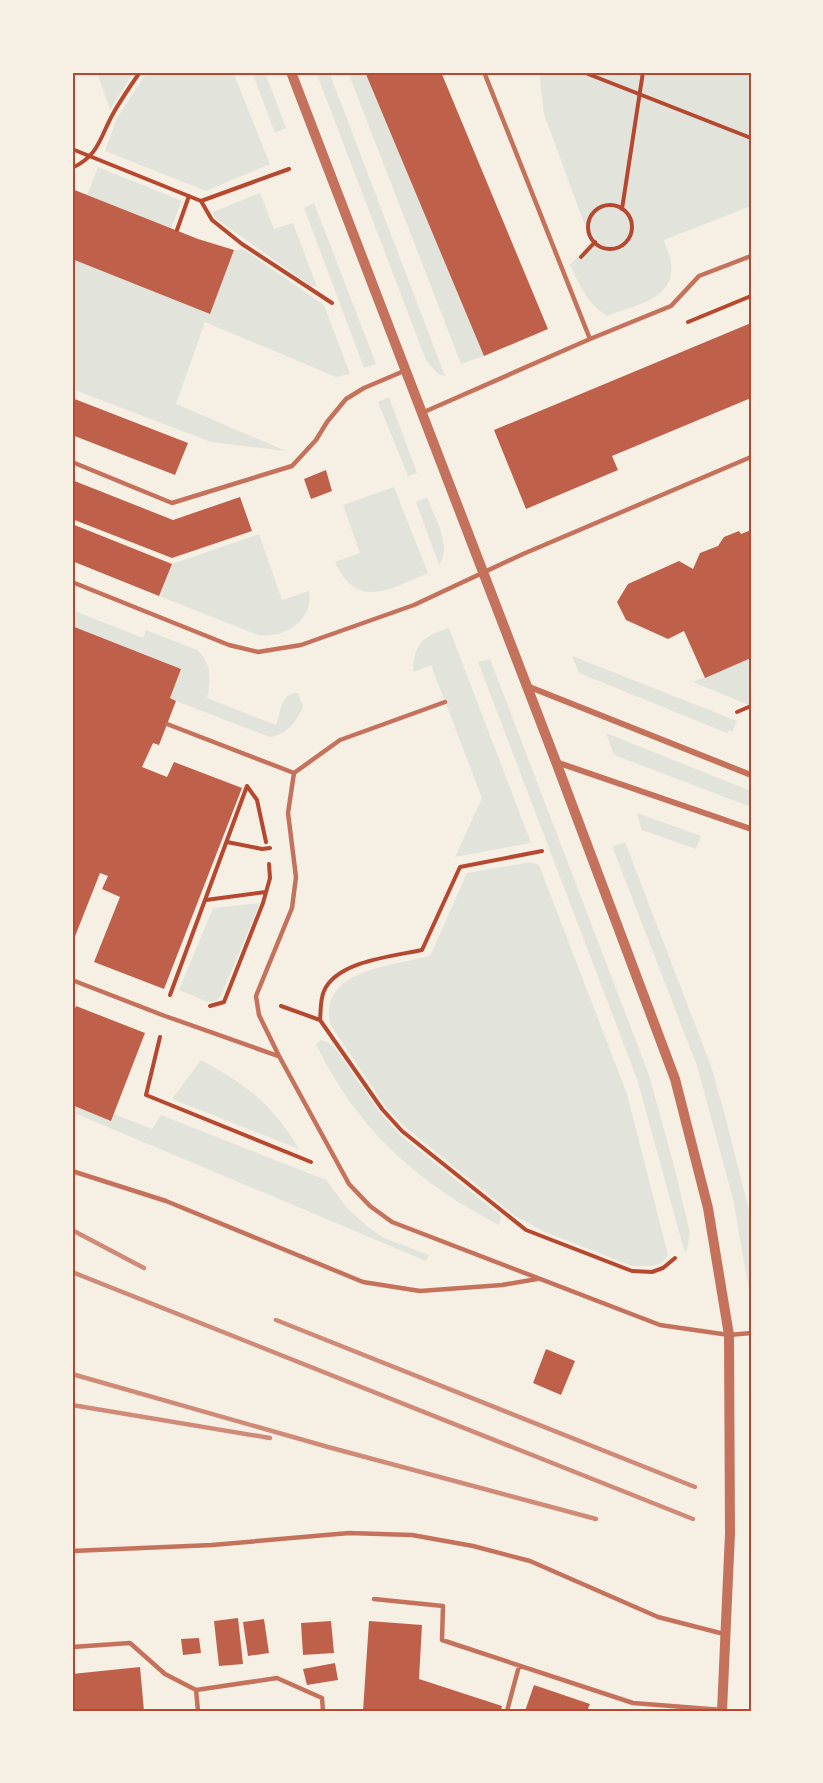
<svg xmlns="http://www.w3.org/2000/svg" width="823" height="1783" viewBox="0 0 823 1783" font-family="'Varela Round',sans-serif">
	<style>
		.green { fill: #e2e4dc }
		.building { fill: #bf614a }
		.lines { fill: none; stroke-linecap: round; stroke-linejoin: round }
		.path { stroke: #b5482f; stroke-width: 4 }
		.service { stroke: #c5725c; stroke-width: 4.5 }
		.minor { stroke: #c5725c; stroke-width: 6 }
		.tertiary { stroke: #c5725c; stroke-width: 10 }
		.rail { stroke: #cf8b77; stroke-width: 4.5 }
		.neatline { fill: none; stroke: #b5482f; stroke-width: 2 }
	</style>
	<rect width="100%" height="100%" fill="#f6efe4"/>
	<!-- green -->
	<path class="green" d="M97 72H134L110 110Z
		M147 72H233L270 164 206 191 105 151 117 118Z
		M252 72H265L286 128 275 133Z
		M316 72H329L445 376 438 374 426 360Z
		M348 72H365L484 356 461 364Z
		M539 72H751V206L664 240C666 248 670 256 671 263 676 300 634 305 607 316 586 302 581 287 570 265L591 242 544 114Z
		M98 167 182 201 171 228 87 195Z
		M260 193 274 229 293 223 317 287 311 286 214 217 213 212Z
		M314 203 376 364 364 368 304 208Z
		M243 249 324 305 350 374 336 377 205 322 176 404 286 451 211 442 72 389V259L209 314 234 250Z
		M389 397 417 473 408 476 378 402Z
		M394 487 428 573C390 589 357 611 335 562L360 553 343 505Z
		M427 497C434 517 453 546 439 565L416 502Z
		M259 534 282 600 309 591C314 620 285 639 258 635L159 596 172 564Z
		M72 610 143 638 146 630 197 650C212 662 211 682 207 698L276 725C281 712 281 692 298 693L303 707C296 722 287 735 270 737L176 701 170 698 181 669 72 626Z
		M449 628 531 843 455 857 482 798 431 665 413 672C414 643 422 637 449 628Z
		M572 656 737 721 732 732 729 730 727 733 579 673Z
		M751 658V706L693 682Z
		M490 659 649 1075 674 1166 690 1233 687 1249 685 1253 637 1079 478 662Z
		M606 733 751 791V807L614 755Z
		M637 814H640L701 836 696 849 642 830Z
		M625 842 711 1066 725 1116 751 1218V1302L733 1199 697 1066 614 851 613 846Z
		M532 862 539 865 627 1094 668 1255 662 1263 652 1266H632L545 1232 515 1216 405 1127 387 1109 330 1024C319 969 393 966 430 956L467 873Z
		M260 903 221 996 216 1001 208 1002 179 990 213 908Z
		M321 1040 329 1043 334 1047 381 1114 400 1135 501 1216 499 1225C417 1183 356 1128 316 1044Z
		M201 1060C247 1085 272 1104 299 1149L172 1099Z
		M72 1105 111 1121 114 1114 152 1129 161 1115 326 1180 348 1209 368 1227 384 1238 429 1255 426 1261 72 1112Z"/>
	<!-- building -->
	<path class="building" d="M365 72H441L548 329 484 356Z
		M72 189 198 239 234 250 210 314 72 259Z
		M751 323V398L612 456 618 470 526 509 494 430Z
		M72 398 188 443 175 475 72 435Z
		M326 470 332 491 311 499 304 479Z
		M72 480 173 520 240 497 252 531 172 558 72 519Z
		M72 524 172 564 159 596 72 561Z
		M751 530V658L705 678 684 631 668 639 626 620 617 602 628 584 679 561 693 569 700 553 718 546 724 537 739 531 741 534Z
		M72 626 181 669 170 698 176 701 159 745 153 743 142 767 167 777 174 762 242 788 164 989 94 962 120 897 102 889 108 876 100 873 74 939 72 938Z
		M76 1006 145 1033 111 1121 72 1105V1016Z
		M546 1349 575 1361 561 1395 533 1383Z
		M238 1618 243 1664 219 1666 214 1621Z
		M264 1619 269 1653 248 1656 243 1622Z
		M331 1621 334 1653 303 1655 301 1623Z
		M369 1621 422 1625 419 1679 502 1706 501 1711H363Z
		M199 1638 201 1653 183 1655 181 1639Z
		M335 1663 338 1680 307 1685 303 1669Z
		M140 1667 144 1711H72V1674Z
		M534 1685 590 1704 587 1711H525Z"/>
	<g class="lines">
		<!-- path -->
		<path class="path" d="M583 72 751 138
			M72 149 201 201 289 169
			M72 168C100 155 100 136 114 112 122 98 131 85 140 72
			M201 201 212 220 242 244 332 303
			M588 227a22 22 0 1 1 44 0a22 22 0 1 1-44 0Z
			M622 209 643 72
			M177 230 189 196
			M581 257 595 242
			M688 322 751 296
			M737 712 751 706
			M227 842 262 849 270 848
			M542 851 460 867 422 950C394 956 337 961 324 991 320 1000 321 1010 320 1020L382 1109 402 1131 526 1230 632 1271 652 1272 663 1268 675 1258
			M206 900 266 892
			M170 995 247 786 257 800 266 842
			M210 1006 224 1002 263 903 270 878 269 864
			M281 1006 320 1020
			M160 1037 146 1095 311 1162"/>
		<!-- service -->
		<path class="service" d="M484 72 590 339
			M424 412 590 339 671 306 699 276 751 256
			M72 462 172 503 292 466 316 440 327 422 346 399 364 388 404 371
			M72 582 229 645 258 652 301 645 414 605 523 554 751 457
			M445 702 340 740 294 773 288 813 296 877 292 908 256 996 259 1015 279 1056 349 1184 370 1206 392 1222 660 1325 729 1335 751 1333
			M167 724 294 773
			M72 980 165 1016 278 1056
			M72 1171 166 1201 363 1282 420 1291 502 1285 537 1279
			M72 1551 212 1545 349 1533 412 1535 473 1546 530 1561 658 1617 724 1634
			M374 1599 443 1606 442 1640 633 1703 722 1710
			M72 1647 130 1643 165 1674 196 1690
			M198 1711 196 1690 277 1678 322 1698 323 1711
			M507 1711 519 1666"/>
		<!-- minor -->
		<path class="minor" d="M527 686 751 775
			M556 762 751 829"/>
		<!-- tertiary -->
		<path class="tertiary" d="M291 72 556 762 675 1079 708 1208 729 1335 730 1533 722 1711"/>
		<!-- rail -->
		<path class="rail" d="M72 1230 144 1268
			M72 1272 693 1519
			M276 1320 695 1487
			M72 1374 328 1447 596 1519
			M72 1405 270 1438"/>
	</g>
	<!-- border -->
	<rect width="823" height="1783" fill="none" stroke="#f6efe4" stroke-width="147"/>
	<rect x="74" y="74" width="676" height="1636" class="neatline"/>
</svg>
